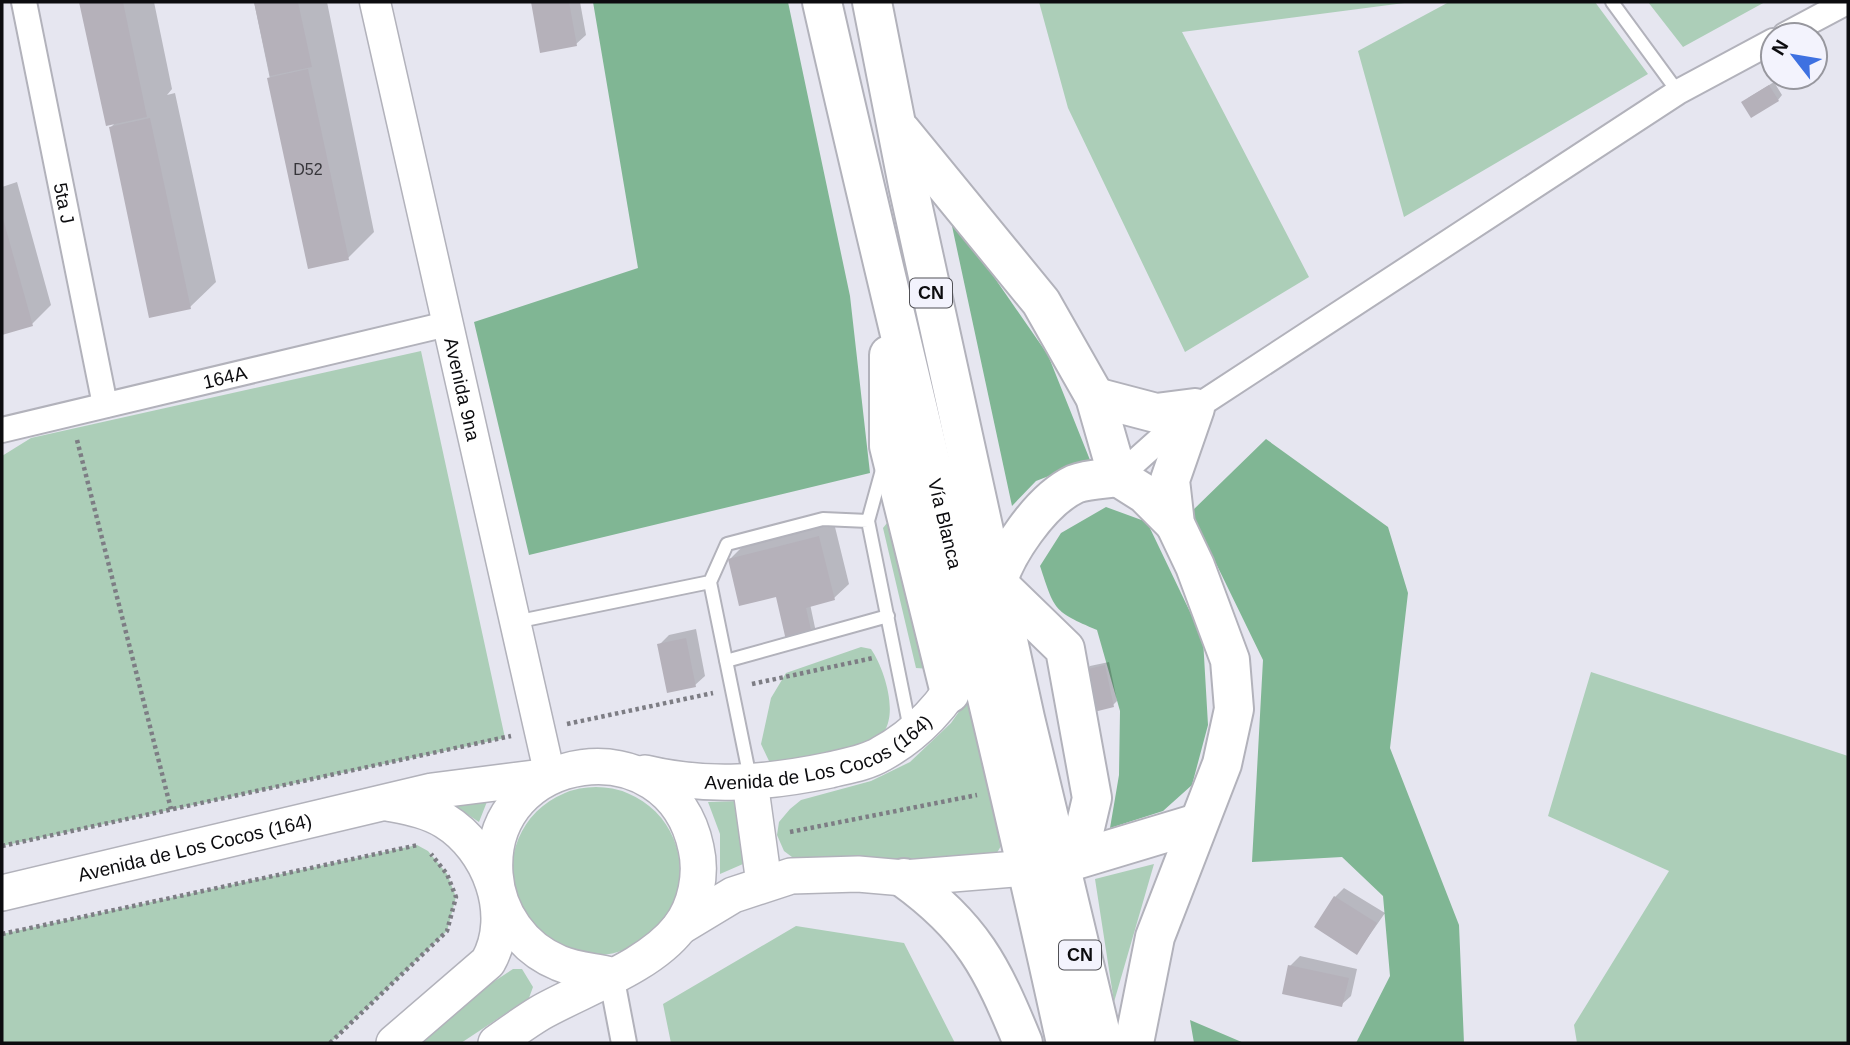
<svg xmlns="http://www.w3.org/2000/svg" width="1850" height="1045" viewBox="0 0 1850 1045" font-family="Helvetica,sans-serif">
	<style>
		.green { fill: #acceb8 }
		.forest { fill: #80b694 }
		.shadow { fill: #0003 }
		.building { fill: #b5b1ba }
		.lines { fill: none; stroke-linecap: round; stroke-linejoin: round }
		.service-casing { stroke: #b2b2bb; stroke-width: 16 }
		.minor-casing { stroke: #b2b2bb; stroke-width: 28 }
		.tertiary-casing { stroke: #b2b2bb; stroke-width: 33 }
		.secondary-casing { stroke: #b2b2bb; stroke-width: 38 }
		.trunk-casing { stroke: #b2b2bb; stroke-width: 42 }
		.path { stroke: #7d7d84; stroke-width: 4.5; stroke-dasharray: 3.5 3.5; stroke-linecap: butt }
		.service { stroke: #fff; stroke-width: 12 }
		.minor { stroke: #fff; stroke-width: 24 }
		.tertiary { stroke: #fff; stroke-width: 30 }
		.secondary { stroke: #fff; stroke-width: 35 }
		.trunk { stroke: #fff; stroke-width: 38 }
		.labels { text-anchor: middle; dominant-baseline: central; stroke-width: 7; stroke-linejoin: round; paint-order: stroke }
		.number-label { font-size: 16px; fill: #36353a }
		.shield { fill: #f3f3fd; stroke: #515156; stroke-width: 2 }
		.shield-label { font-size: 18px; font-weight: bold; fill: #0c0c0f }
		.street-label { font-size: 19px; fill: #0c0c0f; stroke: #f3f3fd }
	</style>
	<rect width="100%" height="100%" fill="#e6e6f0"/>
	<!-- green -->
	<path class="green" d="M1039 2H1412L1182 32 1309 277 1185 352 1068 108Z
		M1449 2H1595L1648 74 1404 217 1358 51Z
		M1648 2H1765L1683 47Z
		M421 351 505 738 2 846V456L31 438Z
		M891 518 931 669 916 668 883 528Z
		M861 647 871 649C884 668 898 711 884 732 871 751 792 763 769 761L761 744 771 698 786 673Z
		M1591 672 1848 756V1043H1577L1574 1025 1669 871 1548 816Z
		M972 693 1004 841 995 856 808 862 792 857 784 851 777 835 779 822 790 809 801 800 871 781 910 762 951 723Z
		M512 871a84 84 0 1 1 168 0a84 84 0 1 1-168 0Z
		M490 794 479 822 447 801Z
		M740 801 743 864 720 874V834L708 802Z
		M417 845 428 851 447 874 456 897 447 931 330 1043H2V934Z
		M1154 864 1114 1002 1095 879Z
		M796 926 904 943 955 1043H671L663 1004Z
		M513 969H522L533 987 529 998 461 1043H416L481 990Z"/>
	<!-- forest -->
	<path class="forest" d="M593 2H788L850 296 870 473 529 555 474 322 638 268Z
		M949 212 1048 355 1090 460 1036 481 1012 506Z
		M1266 439 1388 527 1408 593 1390 748 1459 925 1464 1043H1356L1390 976 1383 896 1342 857 1252 862 1263 660 1191 512Z
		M1106 507 1147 522 1203 639 1208 725 1192 785 1163 811 1110 828 1119 775 1120 711 1097 630C1053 611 1055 611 1040 566L1061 533Z
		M1190 1020 1244 1043H1194Z"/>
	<!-- shadow -->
	<path class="shadow" d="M81 2H154L172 89 167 95 175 93 216 282 190 307 110 128 116 122 107 124Z
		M254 2H327L374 232 348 258 309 267Z
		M532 2H580L586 35 576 44 541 51Z
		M1774 82 1782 95 1778 100 1748 98Z
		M17 182 51 305 32 324 2 333V187Z
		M834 523 849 584 834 598 810 604 817 637 813 641 777 595 729 560 744 545Z
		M696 629 705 676 695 685 659 645 669 635Z
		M1109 662 1117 701 1113 705 1086 670 1090 666Z
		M1344 888 1385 913 1357 953 1335 897Z
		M1300 956 1357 969 1351 996 1341 1005 1290 966Z"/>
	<!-- building -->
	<path class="building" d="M79 2H123L147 117 106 126Z
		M254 2H298L312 67 270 76Z
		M531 2H569L577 46 540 53Z
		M308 69 349 260 308 269 267 78Z
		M1769 85 1779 101 1751 118 1741 102Z
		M150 118 191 309 149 318 109 127Z
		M2 215 33 326 2 335Z
		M819 536 835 600 806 608 814 643 788 649 776 597 739 606 728 559Z
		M686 638 696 687 667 693 657 644Z
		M1105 665 1114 707 1094 712 1084 670Z
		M1334 896 1377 923 1357 955 1314 927Z
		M1288 965 1349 978 1342 1007 1282 994Z"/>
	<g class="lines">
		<!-- service casing -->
		<g class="service-casing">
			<path id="service" d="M1612 2 1678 92
				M882 470 868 521 910 729
				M710 582 750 778
				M515 622 710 582 727 544 823 519 868 521
				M726 661 888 616"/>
		</g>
		<!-- minor casing -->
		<g class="minor-casing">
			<g id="minor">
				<path id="s1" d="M24 2 105 405"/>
				<path d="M1785 35 1847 2"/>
				<path id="s2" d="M2 430 447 324"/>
				<path d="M1118 477 1195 408 1678 92 1773 41"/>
				<path d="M611 975 624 1043"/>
			</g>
		</g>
		<!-- tertiary casing -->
		<g class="tertiary-casing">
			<g id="tertiary">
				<path id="s3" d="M375 2 550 776"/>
			</g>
		</g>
		<!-- secondary casing -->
		<g class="secondary-casing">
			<g id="secondary">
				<path id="s4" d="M645 773C707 788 768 783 830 770 846 766 866 763 881 754 916 735 947 703 964 667"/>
				<path d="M750 782 764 883"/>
				<path d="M388 803C408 807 427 810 445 821 489 848 515 914 488 962L394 1043"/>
				<path id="s5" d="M2 893 432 791 550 776"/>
				<path d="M680 927 733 895 791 876 858 874 904 878 1028 868"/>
				<path d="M496 1043C510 1033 525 1022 540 1013 582 989 649 967 679 928 696 906 702 874 696 848 670 723 486 750 495 874 498 913 522 948 559 963 575 970 595 971 611 975"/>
			</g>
		</g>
		<!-- trunk casing -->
		<g class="trunk-casing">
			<g id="trunk">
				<path id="s6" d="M822 2C901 350 990 695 1066 1043"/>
				<path d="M872 2 908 185 1025 718 1103 1043"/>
				<path d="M901 131 1041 302 1095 397 1118 477 1145 494 1175 524"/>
				<path d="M889 355V446L950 693"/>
				<path d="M1095 397 1156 413 1195 408 1170 480 1175 524 1195 566 1230 660 1234 709 1222 764 1155 937 1134 1043"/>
				<path d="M997 583 1065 649 1092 798 1084 832 1058 867"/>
				<path d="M995 591C1003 555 1041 500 1075 484 1088 479 1105 479 1118 477"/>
				<path d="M1052 867 1198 823"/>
				<path d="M904 878C972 927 992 967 1023 1043"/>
			</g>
		</g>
		<!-- path -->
		<path class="path" d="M77 440 171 809
			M752 684 873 658
			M567 724 713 693
			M790 832 977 795
			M2 846 511 736
			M2 934 418 845
			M330 1043 447 931 456 897 447 874 431 854"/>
		<!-- service -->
		<use href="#service" class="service"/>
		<!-- minor -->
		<use href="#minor" class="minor"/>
		<!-- tertiary -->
		<use href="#tertiary" class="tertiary"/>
		<!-- secondary -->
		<use href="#secondary" class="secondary"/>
		<!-- trunk -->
		<use href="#trunk" class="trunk"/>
	</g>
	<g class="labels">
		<!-- number labels -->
		<g class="number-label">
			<text x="308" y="169">D52</text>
		</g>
		<!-- shield labels -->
		<g class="shield">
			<rect x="910" y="278.5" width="42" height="29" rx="5"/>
			<rect x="1059" y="940.5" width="42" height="29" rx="5"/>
		</g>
		<g class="shield-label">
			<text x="931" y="293">CN</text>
			<text x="1080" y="955">CN</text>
		</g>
		<!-- street labels -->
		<g class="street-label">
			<text stroke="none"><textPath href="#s1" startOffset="205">5ta J</textPath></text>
			<text stroke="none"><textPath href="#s2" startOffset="229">164A</textPath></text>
			<text stroke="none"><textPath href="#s3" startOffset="397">Avenida 9na</textPath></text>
			<text stroke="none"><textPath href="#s6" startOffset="536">Vía Blanca</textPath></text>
			<text stroke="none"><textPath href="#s4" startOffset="180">Avenida de Los Cocos (164)</textPath></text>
			<text stroke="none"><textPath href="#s5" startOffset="198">Avenida de Los Cocos (164)</textPath></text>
		</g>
	</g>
	<!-- border -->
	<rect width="1850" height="1045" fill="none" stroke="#0c0c0f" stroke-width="7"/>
	<!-- north arrow -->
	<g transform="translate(1794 56) rotate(301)"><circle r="33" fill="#f3f3fd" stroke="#97979e" stroke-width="2"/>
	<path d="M0-5L12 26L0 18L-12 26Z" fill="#3e71e1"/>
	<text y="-10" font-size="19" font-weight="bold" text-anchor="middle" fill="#0c0c0f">N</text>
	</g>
</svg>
